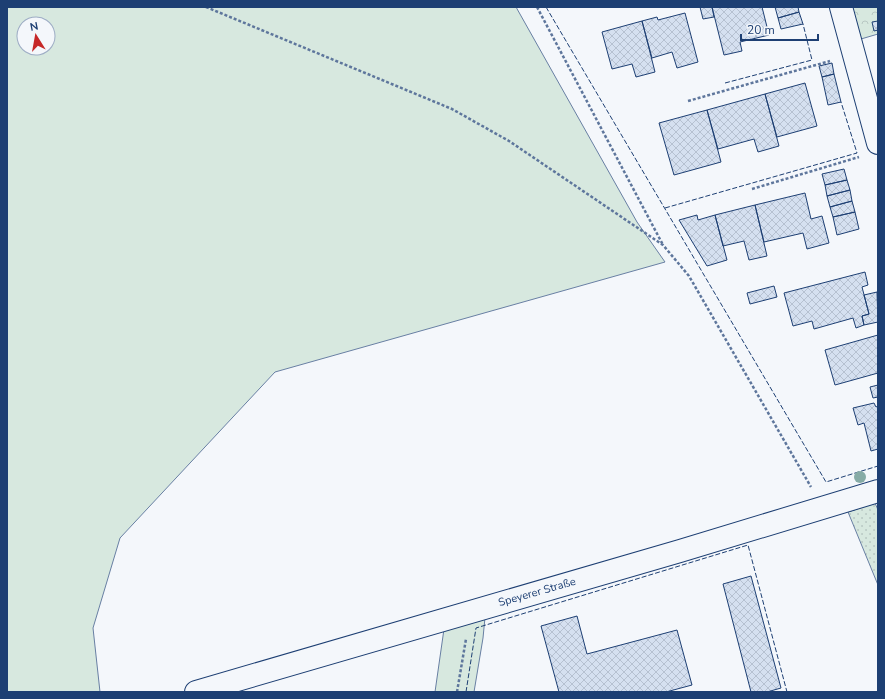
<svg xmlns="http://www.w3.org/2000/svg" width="885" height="699" viewBox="0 0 885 699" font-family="'Nunito Sans',sans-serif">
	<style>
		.grass { fill: #d7e8df; stroke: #687fa3; fill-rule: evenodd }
		.park { fill: url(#park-crowns); stroke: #687fa3 }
		.garden { fill: url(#garden-dots); stroke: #687fa3 }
		.building { fill: url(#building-cross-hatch); stroke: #1d3f73 }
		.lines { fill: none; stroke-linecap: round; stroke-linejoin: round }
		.minor-casing { stroke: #1d3f73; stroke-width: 24 }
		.path { stroke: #5e769c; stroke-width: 2.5; stroke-dasharray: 3 2; stroke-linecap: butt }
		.minor { stroke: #f4f7fb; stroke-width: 22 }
		.fence { stroke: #1d3f73; stroke-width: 1; stroke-dasharray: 5 2; stroke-linecap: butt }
		.tree { fill: #86aba6 }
		.labels { text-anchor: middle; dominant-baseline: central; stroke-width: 3; stroke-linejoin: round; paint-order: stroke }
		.street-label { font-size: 11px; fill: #1d3f73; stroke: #f4f7fb }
	</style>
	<defs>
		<pattern id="park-crowns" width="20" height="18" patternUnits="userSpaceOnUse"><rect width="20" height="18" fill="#d7e8df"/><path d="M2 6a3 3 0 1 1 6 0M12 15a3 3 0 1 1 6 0" fill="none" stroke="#b8c8c3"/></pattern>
		<pattern id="garden-dots" width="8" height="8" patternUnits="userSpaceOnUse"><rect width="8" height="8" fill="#d7e8df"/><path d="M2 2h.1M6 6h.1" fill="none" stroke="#b8c8c3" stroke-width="1.8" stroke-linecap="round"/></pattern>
		<pattern id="building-cross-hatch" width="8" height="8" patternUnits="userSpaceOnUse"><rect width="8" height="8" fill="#d5e0f0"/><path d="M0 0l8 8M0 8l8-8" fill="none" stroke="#b6c1d1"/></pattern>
	</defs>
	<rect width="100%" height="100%" fill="#f4f7fb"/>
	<!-- grass -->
	<path class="grass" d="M7 7H516L637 222 665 262 275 372 120 538 93 628 100 692H7ZM24 24H48V48H24Z
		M487 597 483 638 474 692H435L447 608Z"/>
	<!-- park -->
	<path class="park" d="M851 7H878V34L861 39Z"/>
	<!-- garden -->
	<path class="garden" d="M875 503 878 510V585L848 512Z"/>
	<!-- building -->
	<path class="building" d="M700 7H712L714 17 703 19Z
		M712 7H762L769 35 740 42 742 51 724 55Z
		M775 7H798L799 12 778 18Z
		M799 12 803 24 781 29 778 18Z
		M685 13 698 62 677 68 672 52 652 58 642 21 657 17 658 20Z
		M642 21 655 72 636 77 632 64 612 69 602 32Z
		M878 21V30L874 31 872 22Z
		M832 63 834 74 822 77 819 66Z
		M834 74 841 102 828 105 822 77Z
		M805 83 817 126 777 137 765 94Z
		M765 94 779 146 758 152 754 139 718 149 707 110Z
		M707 110 721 162 674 175 659 123Z
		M844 169 847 180 825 185 822 174Z
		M847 180 850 190 827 196 825 185Z
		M850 190 852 201 830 207 827 196Z
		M805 193 811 219 822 216 829 243 807 249 803 233 764 242 755 205Z
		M852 201 855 212 833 217 830 207Z
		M755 205 767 256 749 260 744 241 723 246 715 215Z
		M855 212 859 229 837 235 833 217Z
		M697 215 698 220 715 215 727 260 707 266 679 220Z
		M865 272 868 285 862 287 869 314 862 316 864 325 856 328 853 318 814 329 812 321 793 326 784 293Z
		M774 286 777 297 750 304 747 293Z
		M877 292 878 322 864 325 862 316 869 314 864 295Z
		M878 335V373L835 385 825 350Z
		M878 385V397L873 398 870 387Z
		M874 403 876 407 878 406V449L871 451 864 423 858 425 853 408Z
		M751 576 781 688 767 692H751L723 584Z
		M577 616 587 654 677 630 692 685 666 692H559L541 626Z"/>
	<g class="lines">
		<!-- minor casing -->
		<g class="minor-casing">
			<path id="minor" d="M841 7 878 143
				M196 692 680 551 878 491"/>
		</g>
		<!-- path -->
		<path class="path" d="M206 7 452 109 509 141 663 245 689 276 811 487
			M537 7 663 245
			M688 101 830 61
			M752 189 859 157
			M457 692 466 639"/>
		<!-- minor -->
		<use href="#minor" class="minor"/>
		<!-- fence -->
		<path class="fence" d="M546 7 826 482 878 466
			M725 83 812 60 803 24
			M665 208 857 153 841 102
			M466 692 476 628 748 545 787 692"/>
	</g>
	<!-- trees -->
	<circle class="tree" cx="860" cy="477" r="6"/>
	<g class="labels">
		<!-- street labels -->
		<g class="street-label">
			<text transform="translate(537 592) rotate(-16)">Speyerer Straße</text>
		</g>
	</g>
	<!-- border -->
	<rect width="885" height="699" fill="none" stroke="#1d3f73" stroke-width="16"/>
	<!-- north arrow -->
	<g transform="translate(36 36) rotate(349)"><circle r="19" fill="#f4f7fb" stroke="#9eadc5"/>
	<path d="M0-3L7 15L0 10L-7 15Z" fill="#c62828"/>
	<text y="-6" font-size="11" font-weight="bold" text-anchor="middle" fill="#1d3f73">N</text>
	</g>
	<!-- scale -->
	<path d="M741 34v6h77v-6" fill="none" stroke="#1d3f73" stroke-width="2"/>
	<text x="747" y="34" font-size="12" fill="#1d3f73" stroke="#f4f7fb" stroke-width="3" paint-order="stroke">20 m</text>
</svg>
